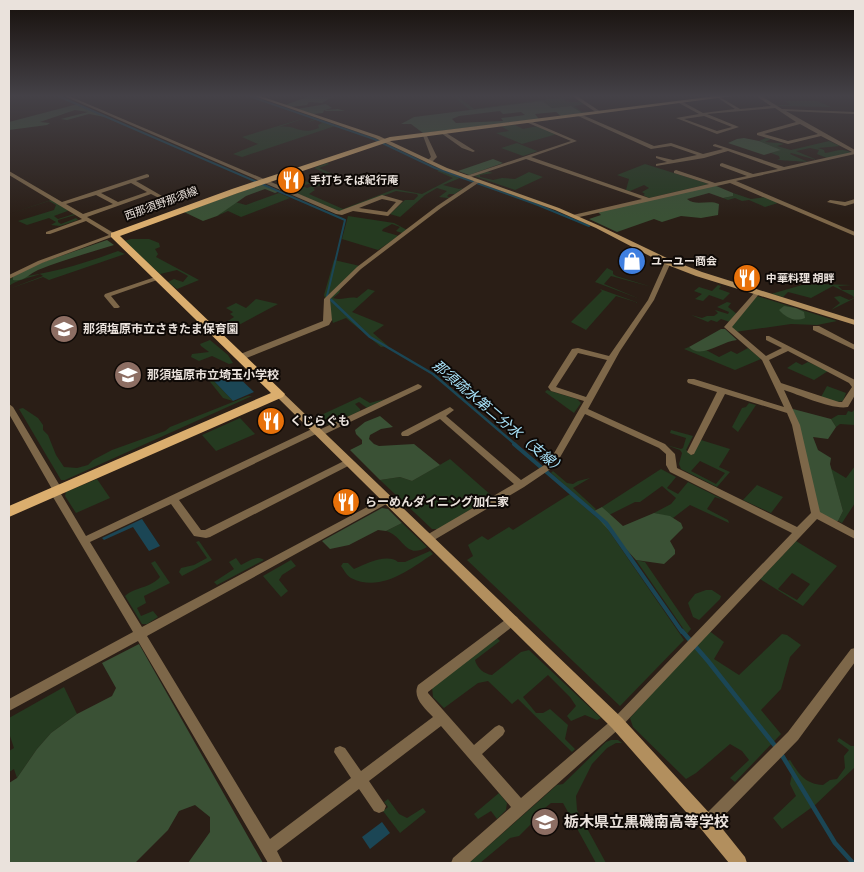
<svg xmlns="http://www.w3.org/2000/svg" width="864" height="872" viewBox="0 0 864 872" font-family="'DM Sans','Noto Sans JP',sans-serif">
	<style>
		.green { fill: #253a20; fill-rule: evenodd }
		.forest { fill: #3a5135; fill-rule: evenodd }
		.water { fill: #1b4655 }
		.lines { fill: none; stroke-linecap: round; stroke-linejoin: round }
		.stream-far3 { stroke: #1b4655; stroke-width: 2 }
		.stream-far2 { stroke: #1b4655; stroke-width: 2.5 }
		.stream-far1 { stroke: #1b4655; stroke-width: 4 }
		.stream { stroke: #1b4655; stroke-width: 4.5 }
		.street { fill: #7d6749; fill-rule: evenodd }
		.secondary { fill: #b28f5e; fill-rule: evenodd }
		.primary { fill: #dbae6e; fill-rule: evenodd }
		.labels { text-anchor: middle; dominant-baseline: central; stroke-width: 4; stroke-linejoin: round; paint-order: stroke }
		.far-poi-label { font-size: 11px; font-weight: bold; fill: #eae2dc; stroke: #0e0906; text-anchor: start }
		.far-street-label { font-size: 11px; fill: #eae2dc; stroke: #0e0906 }
		.poi-label { font-size: 12px; font-weight: bold; fill: #eae2dc; stroke: #0e0906; text-anchor: start }
		.water-label { font-size: 14px; font-style: italic; fill: #a9e3fa; stroke: #0e0906 }
		.near-poi-label { font-size: 15px; font-weight: bold; fill: #eae2dc; stroke: #0e0906; text-anchor: start }
	</style>
	<rect width="100%" height="100%" fill="#2a1e16"/>
	<!-- green -->
	<path class="green" d="M453 96H457L474 109 571 96 574 98 563 100C570 104 578 100 585 104L574 106 582 112 594 111 582 113 571 106 552 108 542 101 470 110Z
		M785 101H817L831 107 777 106 771 103 777 105H790Z
		M308 117 279 127C297 124 299 136 319 128L318 125 322 123 316 120 307 122 315 119 335 126 242 157 233 154 258 144 242 137Z
		M515 125 523 129 538 126 557 134 522 144 496 133 509 131 501 126Z
		M761 136 771 139 765 142C771 143 778 142 784 144L777 146 791 150 829 141 840 146 818 148 824 150 825 153C834 152 844 147 851 153L827 158 817 154 819 150 810 148 796 151 817 160 791 153 790 154 808 162C806 162 779 160 777 160L780 159 779 156 771 153 780 150 759 141 766 138Z
		M517 143 537 151H538L523 156 501 148Z
		M327 163 329 164 319 168 341 178 313 188 315 190 309 194 343 209 395 189 422 194 453 178 437 171 439 170 460 178 443 185 459 189 463 188 455 194H449L447 196 450 198H448L439 197 447 191 437 188 425 195 400 217 390 214 405 200H414L418 196 417 194 396 191 341 212 289 190 293 188 292 186 305 181 311 183 303 186 307 188 332 179 329 177 322 180 325 173 314 168Z
		M645 164 709 184 649 198 643 195 645 194 642 192 649 188 644 185 630 191 626 190 629 179 617 175Z
		M486 171 493 173 480 175V177L493 180 502 178 515 179 529 172 543 177 515 190 474 176Z
		M279 193 290 198 241 217 228 211 217 216 235 202 246 205Z
		M733 193 751 199 766 197 778 203 765 207 749 200 742 201 735 198 728 200 723 198 733 196Z
		M51 200 70 210 54 216 58 219 74 214 82 218 75 215 58 220V222L61 224 76 218 78 220 60 226 51 225 56 222 49 218 27 225 18 221 54 210 56 205 49 201 9 214Z
		M348 216 394 223 407 230 402 233 396 231 400 227 392 224 383 229 382 231 399 236 378 250 342 239Z
		M131 239H149L159 243 160 247 155 249 158 254 156 257 199 280 177 289 168 282 174 279 183 282 188 276 177 270 160 274 124 241Z
		M118 251 125 254 49 280 43 277 9 289 43 276 40 274C32 277 14 281 9 286V280L13 277V278C49 274 83 264 118 251Z
		M334 260 360 266 343 283 339 293 333 298C342 301 348 296 357 298L368 289 375 291 352 312 384 325 373 333 388 346 381 347 346 318 333 323 324 295Z
		M607 268 613 271V274L616 276 652 287 611 276 604 284 640 299 595 282Z
		M818 284 852 285 838 286 842 290H855V298L831 310 840 303 834 297 840 296 849 300 854 298 853 296 833 286 811 298 788 292 783 297 771 294 802 285Z
		M718 285 721 286 719 289 730 293 723 300 709 295 703 301 695 299 702 294 694 291 699 287 712 291Z
		M600 289 639 303 616 296 586 330 571 322 602 291Z
		M757 296 837 321 817 325 791 324 735 332 731 327Z
		M256 299 278 304 222 334 213 325 232 324 228 321 234 317 230 314 233 312 226 308 236 303 246 308Z
		M727 302 731 303 728 307 737 314 730 322 721 319 717 322 711 320 708 322 691 315 702 318 707 316H714L718 313 715 310 728 314 729 312 717 307Z
		M210 340 228 355 233 363 229 364 212 356 199 361 191 357 192 354 209 352 201 346 200 344Z
		M689 347 695 351 706 350 719 357 731 351 737 354 748 348 761 359 735 370 684 349Z
		M796 362 802 365 808 362 828 371 814 380 787 368Z
		M227 369 230 373 213 380 233 401 223 398 207 378Z
		M827 386 846 393 843 401 837 402 821 397Z
		M547 390 577 399 581 403 574 413 545 392Z
		M248 396H252L65 480H61L19 409 23 408 38 418 43 425V430L48 435 56 455 64 467 77 468 88 465 93 460 112 450 165 431 170 427Z
		M360 397 370 403 385 399 367 408 359 402 355 404 360 409V411L333 424 329 425 319 416Z
		M749 403 756 405 738 432 732 427 742 408 746 407Z
		M855 409V425L840 424 836 427 831 419 838 415H846L848 411 852 412Z
		M240 418 255 434 216 451 202 435Z
		M671 430 693 436 686 450 693 455 701 440 730 449 719 467 730 472 717 487 681 469 679 464 682 453 680 450 666 445 681 449 683 448 686 438 670 433ZM700 461 725 473 716 484 691 471Z
		M450 459 492 496 439 529H432L380 480 400 477 412 481Z
		M855 466V503L842 523 838 521 843 511 831 469 846 478Z
		M661 469 676 477 667 488 678 494 688 482 724 500 715 497 707 509 728 520 729 523 690 505 673 518 654 513 671 504 676 498 662 486 640 502H635L609 515 602 507Z
		M553 471 567 483 573 484 578 481 590 478 573 488 596 509 594 511 551 473Z
		M97 479 110 498 76 513 65 496 66 492Z
		M757 485 783 497 771 513 743 500Z
		M570 494 605 525 684 640 620 706 467 560 473 556 468 545 482 536 488 540 509 527 513 530Z
		M402 523 427 547C405 560 404 536 386 531Z
		M199 541 212 560 182 576 179 572 181 568 194 565 207 558 196 542Z
		M796 541 837 566 803 606 760 579ZM792 573 810 584 797 600 778 589Z
		M430 551 433 554C410 569 381 593 351 578 347 576 344 570 341 566L343 563H348L354 569C366 564 387 553 398 562H405Z
		M236 558 241 565C249 561 256 555 264 560L217 585 214 582 234 569 229 562Z
		M291 560 296 566 282 575 279 580 288 591 281 597 263 576Z
		M636 560 645 562 691 629 687 634Z
		M155 561 170 583 144 596 146 603 137 608 141 616 153 611 158 617 147 624H142L125 596C135 587 151 588 160 577L151 563Z
		M706 590H712L721 596 720 599 699 620 693 617 688 603 695 594Z
		M708 630 724 642 714 659 739 675 782 634 787 635 801 645 790 657 781 689 761 710 781 734 735 782 730 778 749 760 742 751 730 744 696 773 686 779 633 727 630 718Z
		M497 638 500 641 475 660C477 668 484 674 492 675L521 652 529 650 601 718 597 720 585 715 571 721 567 716 576 706 570 697 548 675 523 697 536 713H543L550 709 568 725 565 739 575 749 572 752 518 699 512 704 488 681 478 683 444 708 433 697 432 687Z
		M64 687 77 714 51 733 37 749 17 778 14 769 9 772V751L14 748 9 733V718Z
		M839 738 851 746H855V767L815 805 782 829 773 818 796 796 790 784 792 774 784 762 790 760C799 774 805 784 823 785L830 780 837 779 845 768 844 756 849 750 837 741Z
		M611 740H618L622 743H616L607 748 592 764 576 796 577 810 606 863H596L563 803H551L534 817 532 823 519 836 510 838 480 863H469L557 785 563 784 606 742Z
		M499 793 507 803 506 810 497 819 491 811 478 819 474 814Z
		M388 799 399 814 407 818 423 808 426 812 400 833 383 811 388 807 384 802Z"/>
	<!-- forest -->
	<path class="forest" d="M310 96 332 97 322 103 309 102 307 105 291 107 285 105Z
		M542 101 552 108 571 106 582 113 561 116 556 112 535 114 539 119 423 133 411 124H401L414 117ZM500 111 503 114 521 112 525 115 501 118 503 121 456 123 452 119 459 116Z
		M326 104 332 108 325 110 338 109 345 111H326L324 110 323 113 313 114 297 109Z
		M74 105H78L105 117 89 114 67 120 61 119 88 112 75 110 40 122 50 123 47 125 9 130V122Z
		M744 138 759 141 781 150 764 155 728 143 737 139Z
		M493 159 503 163 469 175 458 171Z
		M263 184 280 191 275 193 265 189 246 196 217 216 203 221 184 212Z
		M714 185 733 193V196L723 198 709 193 687 199C697 207 708 199 719 204L718 215 701 218 681 216 662 222 654 219 617 232 589 219 601 215 598 212Z
		M107 240 114 245C88 253 63 260 38 270 29 274 24 282 13 280V277L32 266Z
		M784 306 796 308 804 312 805 318C795 322 786 318 779 310Z
		M721 329H725L737 340C722 341 701 360 689 347Z
		M793 409 831 419 836 427 828 439 813 437 818 450 831 458 830 464 843 511 838 521 835 522 819 514 791 410Z
		M380 416 393 427 381 429 370 435 369 439 374 444 379 446 414 444 440 465 412 481 400 477 380 480 350 450 362 444V440L356 434 355 430 365 422Z
		M602 507 623 526 654 513 670 516 681 523 683 528 670 541 675 550V554L664 564 636 560 592 512Z
		M382 508 388 509 402 523 386 531 378 530 349 545 330 549 322 541Z
		M139 644 263 863H188L210 832V817L195 805 179 811 168 830 135 863H9V783L17 778 37 749 51 733 77 714 112 696 116 688 102 663Z"/>
	<!-- water -->
	<path class="water" d="M233 372 254 392 233 401 213 380Z
		M142 519 160 546 149 551 133 527 104 540 102 538Z
		M382 822 390 833 370 849 362 837Z"/>
	<g class="lines">
		<!-- stream-far3 -->
		<path class="stream-far3" d="M58 96 345 220 327 296 330 299
			M249 96 374 139 435 168 538 205 589 226"/>
		<!-- stream-far2 -->
		<path class="stream-far2" d="M329 298 370 337 433 374 516 445"/>
		<!-- stream-far1 -->
		<path class="stream-far1" d="M514 444 606 523 682 632"/>
		<!-- stream -->
		<path class="stream" d="M682 631 708 661 776 747
			M780 752 835 843 853 863"/>
		<!-- street -->
		<path class="street" d="M64 96H69L339 211 382 195 403 201 388 216 353 211 342 215 336 214ZM382 199 396 202 387 212 359 208Z
			M572 96H577L601 112 597 113Z
			M718 96 740 109 771 106 756 96H761L782 109 855 112V114L786 111 855 150V154L736 181 855 232V236L730 183 575 218 572 216 573 215 642 199 526 159 468 178 463 177 571 141 526 122 528 120 577 141 531 157 649 198 709 184 674 173V171L676 170 715 183 747 176 720 166V164L722 163 753 174 778 169 728 151 704 158 656 166V164L667 162 656 158V156L673 160 697 155 671 146 651 149 578 116 580 114 654 146 671 143 703 154 723 149 713 146V145L715 144 784 167 852 152 821 136 788 144 757 135V133L796 122 775 108 707 114 739 127 717 134 676 118 699 114 679 103 681 101 703 113 735 109 718 98ZM704 116 732 127 717 131 684 119ZM800 124 818 134 788 141 764 134Z
			M443 131 475 151 473 152 462 148 441 133V132Z
			M422 133 426 134 437 157 431 163 426 162 431 157Z
			M9 171 62 202 147 174 149 175V177L136 181 162 196 159 198 151 194 87 217 117 235 42 263 9 279V275L38 261 109 235 86 221 50 234H46V232L82 219 9 175ZM131 183 147 192 118 202 101 193ZM96 195 113 204 83 214 66 204Z
			M476 180 481 181 441 208 361 269 330 299 332 320 329 325 244 359H238L237 357 238 355 323 321 324 299 357 267 437 206Z
			M855 199V203L845 206 827 202 830 200 845 202Z
			M668 260 671 262 654 300 620 351 588 409 665 444 675 454 677 468 797 527 811 513 792 425 787 413 725 394 694 454 691 455 687 452 717 392 688 383 687 381 688 379H694L784 407 762 360 724 327 755 292H759V294L732 327 766 356 782 348 766 340V336H769L855 380V395L848 407C832 410 800 395 784 390L800 425 820 512 855 531V539L817 519 621 727 469 863H451L453 858 511 807 441 726 369 781 386 806 384 811 379 813 374 811 359 789 277 851 283 863H268L138 641 9 711V699L133 632 50 492 52 489 9 414V404L13 407 63 491 61 494 86 536 314 428 317 427 321 429 418 384 422 386 421 388 323 435 320 436 316 434 179 500 201 530H205L346 460 349 459 354 462 352 464 210 537 206 538 194 536 171 504 90 542 142 627 384 498H390L392 500 390 502 147 636 270 839 351 778 334 752 335 748 340 746 345 748 361 771 433 717C425 708 412 698 418 685L509 617 513 615 517 617 519 620 517 623 428 692V693L474 745 495 727 499 725 503 727 505 731 503 735 482 754 521 798 613 719 792 533 670 472 666 465V454L659 448 585 414 555 466 524 487 429 543 425 542 424 539 425 536 514 484 440 419 408 436H402L401 434 402 432 450 407 454 410 446 416 521 480 549 462 584 401 551 391 548 387 572 349 578 348 609 356 648 300 665 262ZM788 351 849 383 852 387 842 402H839L781 383 769 360ZM578 353 607 360 586 397 556 387Z
			M158 276 160 277V279L111 296 120 307 118 308H114L104 296 105 294Z
			M813 326H819L855 345V350L813 330Z
			M855 648V662L798 740 712 828 707 830 702 828 700 823 702 818 788 732 851 649Z"/>
		<!-- secondary -->
		<path class="secondary" d="M254 96H260L379 136 447 168 559 208 600 226 671 260 702 272 855 320V325L696 276 665 264 596 228 555 210 443 170 375 138Z
			M279 391 282 392 622 718 713 817 745 857 747 863H729L701 829 612 728 276 396 274 394 276 392Z"/>
		<!-- primary -->
		<path class="primary" d="M716 96H733L391 141 238 193 120 236 285 394 283 397 9 517V506L271 393 111 237V233L232 189 390 137Z"/>
	</g>
	<!-- sky -->
	<linearGradient id="sky" x2="0" y2="1"><stop stop-color="#17100c"/><stop offset="0.44" stop-color="#444147"/><stop offset="1" stop-color="#444147" stop-opacity="0"/></linearGradient>
	<rect width="864" height="218" fill="url(#sky)"/>
	<!-- icons -->
	<defs>
		<g id="restaurant-disc" transform="scale(1.4375)"><circle r="9.5" fill="#e8710a" stroke="#0e0906"/><path d="M-5-6h1v4h1v-4h1v4h1v-4h1v5L-1.5 .5V6h-2V.5L-5-1ZM5-6V6H3V1.5H1.5Q1.5-4 5-6Z" fill="#fff"/></g>
		<g id="shop-disc" transform="scale(1.4375)"><circle r="9.5" fill="#3f7fe0" stroke="#0e0906"/><path d="M-5-2.5h2.3a2.7 3.5 0 0 1 5.4 0H5L5.5 6h-11ZM-1.5-2.5h3a1.5 2.3 0 0 0-3 0Z" fill="#fff"/></g>
		<g id="school-disc" transform="scale(1.4375)"><circle r="9.5" fill="#8d6e63" stroke="#0e0906"/><path d="M0-5L7-2L0 1L-7-2ZM-4 1L0 2.5L4 1V4Q0 6-4 4Z" fill="#fff"/></g>
	</defs>
	<g fill-rule="evenodd">
		<use href="#restaurant-disc" x="291" y="180"/>
		<use href="#shop-disc" x="632" y="261"/>
		<use href="#restaurant-disc" x="747" y="278"/>
		<use href="#school-disc" x="64" y="329"/>
		<use href="#school-disc" x="128" y="375"/>
		<use href="#restaurant-disc" x="271" y="421"/>
		<use href="#restaurant-disc" x="346" y="502"/>
		<use href="#school-disc" x="545" y="822"/>
	</g>
	<g class="labels">
		<!-- far-poi labels -->
		<g class="far-poi-label">
			<text x="310" y="180">手打ちそば紀行庵</text>
			<text x="651" y="261">ユーユー商会</text>
			<text x="766" y="278">中華料理 胡畔</text>
		</g>
		<!-- far-street labels -->
		<g class="far-street-label">
			<text transform="translate(161 203) rotate(-20)">西那須野那須線</text>
		</g>
		<!-- poi labels -->
		<g class="poi-label">
			<text x="83" y="329">那須塩原市立さきたま保育園</text>
			<text x="147" y="375">那須塩原市立埼玉小学校</text>
			<text x="290" y="421">くじらぐも</text>
			<text x="365" y="502">らーめんダイニング加仁家</text>
		</g>
		<!-- water labels -->
		<g class="water-label">
			<text transform="translate(499 417) rotate(40)">那須疏水第二分水（支線）</text>
		</g>
		<!-- near-poi labels -->
		<g class="near-poi-label">
			<text x="564" y="822">栃木県立黒磯南高等学校</text>
		</g>
	</g>
	<!-- border -->
	<rect width="864" height="872" fill="none" stroke="#eae2dc" stroke-width="20"/>
</svg>
